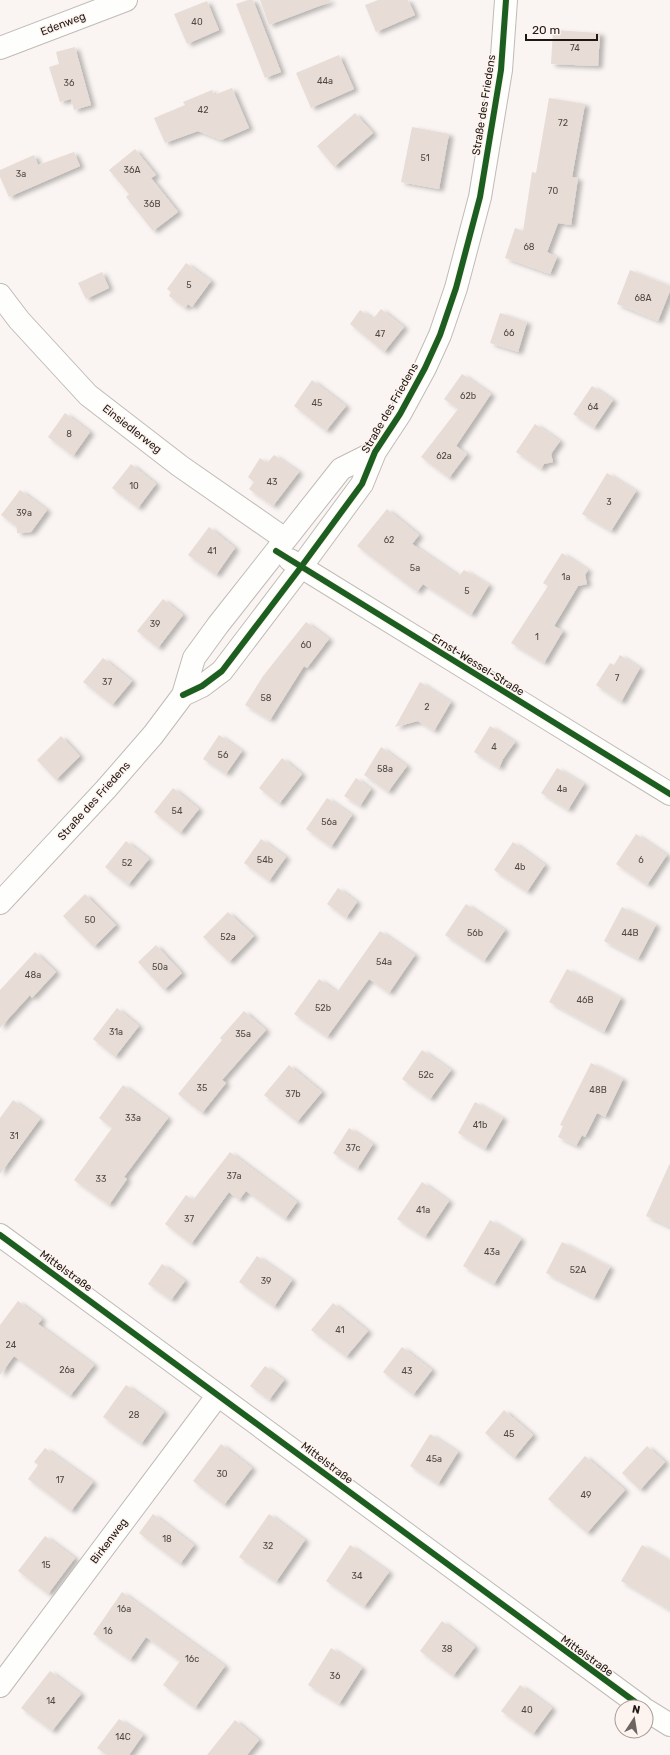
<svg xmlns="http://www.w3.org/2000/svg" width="670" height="1755" viewBox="0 0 670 1755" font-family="Rubik,sans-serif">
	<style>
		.building { fill: #e7dcd6; filter: url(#shadow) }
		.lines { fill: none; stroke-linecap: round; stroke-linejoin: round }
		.minor-casing { stroke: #c1bbb7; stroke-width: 24 }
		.minor { stroke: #fefefd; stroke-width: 22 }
		.cycleway-casing { stroke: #fef4ef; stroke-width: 8 }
		.cycleway { stroke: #1b5e20; stroke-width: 6 }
		.labels { text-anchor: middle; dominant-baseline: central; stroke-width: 3; stroke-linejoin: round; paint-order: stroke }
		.number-label { font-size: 9px; fill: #524944 }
		.street-label { font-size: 11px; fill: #211814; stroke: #fef4ef }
	</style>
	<defs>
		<filter id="shadow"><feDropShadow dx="4.5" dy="2.5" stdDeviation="2" flood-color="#0004"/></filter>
	</defs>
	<rect width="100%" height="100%" fill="#faf5f2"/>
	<!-- building -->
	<path class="building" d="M248 0H253L281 72 265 78 236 4Z
		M260 0H330V2L269 25Z
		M378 0H408L415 15 376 32 365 5Z
		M207 1 219 30 187 44 174 14Z
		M553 30 600 33 598 66 551 64Z
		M75 47 91 105 74 110 71 99 60 102 49 67 59 64 56 52Z
		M339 55 354 89 311 108 296 73Z
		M232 88 249 128 221 140 198 131 165 143 154 118 185 105 183 102 212 90 214 95Z
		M549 98 585 104 572 177 578 178 571 225 558 223 547 252 557 257 550 274 505 258 515 228 523 231 532 172 536 173Z
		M355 113 373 133 334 167 317 146Z
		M412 127 449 134 439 189 401 182Z
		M135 149 156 175 151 178 178 212 153 231 126 197 129 194 109 170Z
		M74 152 80 166 9 197 0 177V170L34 155 38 165Z
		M186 263 211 281 192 307 188 304 185 308 169 296 171 292 167 289Z
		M630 270 670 286V291L658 321 617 304Z
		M102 272 109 288 86 299 78 283Z
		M381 309 404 327 384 352 350 324 360 310 373 319Z
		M500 313 527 322 518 352 490 343Z
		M462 374 491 394 456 446 467 454 449 478 421 457 458 409 444 399Z
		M312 380 346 406 326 431 294 406Z
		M592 386 613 400 594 428 573 414Z
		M65 413 90 432 73 456 48 437Z
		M535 424 560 441 551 454 553 462 544 464 541 469 516 452Z
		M274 455 299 472 273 506 249 489 254 482 248 477 260 458 267 463Z
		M131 464 156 484 138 508 112 488Z
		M607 473 636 491 611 531 582 514Z
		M20 490 47 510 31 532 17 533V527L1 515Z
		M387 509 419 535 412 544 459 576 464 570 489 585 471 615 423 584 417 592 357 546Z
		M209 527 235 548 216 575 188 555Z
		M562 553 588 570 585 575 587 584 578 586 554 626 563 631 544 663 511 643 548 586 543 583Z
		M163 599 183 615 158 648 137 631Z
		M306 622 329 639 307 668 304 666 270 720 245 705 263 676Z
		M620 655 640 668 621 702 596 685 610 663 614 665Z
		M103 658 132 681 112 705 83 682Z
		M420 682 451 702 434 731 418 721 395 727Z
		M490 726 515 742 503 759 499 768 474 752Z
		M219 735 242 751 226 774 203 759Z
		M61 736 80 756 56 780 37 760Z
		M381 747 407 766 388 792 364 775Z
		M282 758 302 774 279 804 259 788Z
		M557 768 584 784 568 810 541 793Z
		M356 778 371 789 360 806 344 796Z
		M173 788 199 809 180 833 154 812Z
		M327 798 352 815 331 847 306 829Z
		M636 834 667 855 647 885 616 864Z
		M261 839 286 857 269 881 244 863Z
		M126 841 149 859 128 885 105 867Z
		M513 842 545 865 527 892 494 870Z
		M338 888 357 902 346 918 327 904Z
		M85 894 116 925 94 947 63 916Z
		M466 904 505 930 484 961 445 935Z
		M622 907 656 925 638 959 604 941Z
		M228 912 254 936 229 962 203 937Z
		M380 931 415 955 389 993 369 979 327 1037 294 1014 319 979 337 992Z
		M156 945 182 973 164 990 138 962Z
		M35 952 56 972 32 998 30 995 0 1028V990Z
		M567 969 621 998 604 1032 549 1002Z
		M117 1008 139 1026 115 1057 93 1039Z
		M244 1011 266 1030 222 1080 226 1083 202 1113 178 1094 222 1040 220 1038Z
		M422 1050 451 1070 430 1099 402 1079Z
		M591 1063 623 1079 605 1117 597 1113 585 1137 582 1135 576 1146 558 1137 563 1126 560 1125Z
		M289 1065 322 1092 297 1122 264 1095Z
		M123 1085 168 1118 124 1177 127 1179 109 1205 74 1180 112 1128 99 1118Z
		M13 1100 40 1119 0 1174V1118Z
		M475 1102 503 1118 485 1149 458 1133Z
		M349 1128 373 1144 357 1169 333 1153Z
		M230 1152 297 1202 285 1219 246 1191 239 1200 229 1192 191 1244 165 1224 186 1195 193 1200Z
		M670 1163V1227L646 1216Z
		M422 1182 449 1201 425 1237 397 1219Z
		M490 1220 521 1239 494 1284 463 1266Z
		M562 1242 610 1267 594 1298 546 1273Z
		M257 1256 292 1280 274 1307 239 1282Z
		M162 1264 185 1281 171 1300 148 1284Z
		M18 1301 42 1319 38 1324 94 1365 70 1396 14 1356 0 1375V1325Z
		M333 1303 368 1331 346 1357 311 1330Z
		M402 1347 432 1370 413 1395 383 1372Z
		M265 1366 284 1380 269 1400 250 1386Z
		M126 1385 164 1412 141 1444 103 1417Z
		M504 1410 533 1435 514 1458 485 1433Z
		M430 1434 458 1452 438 1484 410 1466Z
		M221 1444 252 1468 224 1505 193 1481Z
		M647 1446 665 1462 640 1490 622 1473Z
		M45 1448 93 1482 71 1511 28 1479 38 1465 34 1462Z
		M585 1456 625 1490 587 1533 548 1499Z
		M153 1514 194 1545 180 1564 139 1533Z
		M269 1514 305 1540 276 1582 239 1557Z
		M45 1536 75 1558 48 1594 18 1571Z
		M350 1545 389 1572 364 1607 326 1581Z
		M642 1545 670 1561V1610L621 1581Z
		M122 1592 225 1666 195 1708 163 1685 180 1661 146 1637 130 1660 93 1634Z
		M442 1621 475 1647 453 1676 420 1651Z
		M331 1648 362 1668 339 1704 308 1685Z
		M50 1671 81 1694 52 1731 21 1708Z
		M520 1685 552 1708 533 1734 501 1711Z
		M119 1719 143 1735 129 1755H107L97 1748Z
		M235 1720 259 1740 247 1755H207Z"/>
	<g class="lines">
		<!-- minor casing -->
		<g class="minor-casing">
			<path id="minor" d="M0 48 126 0
				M0 295 19 320 88 395 180 466 285 539
				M290 560 670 794
				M183 695 202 686 222 671 301 567 362 484 375 452 400 414 425 368 440 335 456 288 480 197 501 70 506 0
				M0 903 106 789 153 735 183 695 194 658 218 625 341 469 375 452
				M0 1235 642 1707
				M0 1686 218 1395
				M646 1710 670 1725"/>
		</g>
		<!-- minor -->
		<use href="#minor" class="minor"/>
		<!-- cycleway casing -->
		<g class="cycleway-casing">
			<path id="cycleway" d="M276 551 670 794
				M183 695 202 686 222 671 301 567 362 484 375 452 400 414 425 368 440 335 456 288 480 197 501 70 506 0
				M0 1235 642 1707"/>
		</g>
		<!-- cycleway -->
		<use href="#cycleway" class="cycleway"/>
	</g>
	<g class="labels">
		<!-- number labels -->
		<g class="number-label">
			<text x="197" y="22">40</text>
			<text x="575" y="48">74</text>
			<text x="325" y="81">44a</text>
			<text x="69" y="83">36</text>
			<text x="203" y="110">42</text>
			<text x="563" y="123">72</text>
			<text x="425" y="158">51</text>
			<text x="132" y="170">36A</text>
			<text x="21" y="174">3a</text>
			<text x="553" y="191">70</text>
			<text x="152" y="204">36B</text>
			<text x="529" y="247">68</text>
			<text x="189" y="285">5</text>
			<text x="643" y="298">68A</text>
			<text x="509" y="333">66</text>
			<text x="380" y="334">47</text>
			<text x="468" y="396">62b</text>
			<text x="317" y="403">45</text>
			<text x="593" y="407">64</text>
			<text x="69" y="434">8</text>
			<text x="444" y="456">62a</text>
			<text x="272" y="482">43</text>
			<text x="134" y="486">10</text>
			<text x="609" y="502">3</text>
			<text x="24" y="513">39a</text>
			<text x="389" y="540">62</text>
			<text x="212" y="551">41</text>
			<text x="415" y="568">5a</text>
			<text x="566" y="577">1a</text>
			<text x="467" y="591">5</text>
			<text x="155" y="624">39</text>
			<text x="537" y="637">1</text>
			<text x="306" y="645">60</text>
			<text x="617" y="678">7</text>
			<text x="107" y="682">37</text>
			<text x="266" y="698">58</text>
			<text x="427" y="707">2</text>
			<text x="494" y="747">4</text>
			<text x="223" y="755">56</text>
			<text x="385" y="769">58a</text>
			<text x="562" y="789">4a</text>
			<text x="177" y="811">54</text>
			<text x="329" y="822">56a</text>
			<text x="265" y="860">54b</text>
			<text x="641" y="860">6</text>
			<text x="127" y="863">52</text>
			<text x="520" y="867">4b</text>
			<text x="90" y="920">50</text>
			<text x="475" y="933">56b</text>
			<text x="630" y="933">44B</text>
			<text x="228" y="937">52a</text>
			<text x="384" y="962">54a</text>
			<text x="160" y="967">50a</text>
			<text x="33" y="975">48a</text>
			<text x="585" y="1000">46B</text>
			<text x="323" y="1008">52b</text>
			<text x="116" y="1032">31a</text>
			<text x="243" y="1034">35a</text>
			<text x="426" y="1075">52c</text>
			<text x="202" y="1088">35</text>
			<text x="598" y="1090">48B</text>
			<text x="293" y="1094">37b</text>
			<text x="133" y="1118">33a</text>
			<text x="480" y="1125">41b</text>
			<text x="14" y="1136">31</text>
			<text x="353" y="1148">37c</text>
			<text x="234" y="1176">37a</text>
			<text x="101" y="1179">33</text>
			<text x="423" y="1210">41a</text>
			<text x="189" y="1219">37</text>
			<text x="492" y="1252">43a</text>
			<text x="578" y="1270">52A</text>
			<text x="266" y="1281">39</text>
			<text x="340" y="1330">41</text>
			<text x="11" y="1345">24</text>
			<text x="67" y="1370">26a</text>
			<text x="407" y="1371">43</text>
			<text x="134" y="1415">28</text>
			<text x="509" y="1434">45</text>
			<text x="434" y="1459">45a</text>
			<text x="222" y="1474">30</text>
			<text x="60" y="1480">17</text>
			<text x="586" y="1495">49</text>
			<text x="167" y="1539">18</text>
			<text x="268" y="1546">32</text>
			<text x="46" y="1565">15</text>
			<text x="357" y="1576">34</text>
			<text x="124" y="1609">16a</text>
			<text x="108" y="1631">16</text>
			<text x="447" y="1649">38</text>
			<text x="192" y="1659">16c</text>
			<text x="335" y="1676">36</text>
			<text x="51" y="1701">14</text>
			<text x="527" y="1710">40</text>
			<text x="123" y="1737">14C</text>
		</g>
		<!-- street labels -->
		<g class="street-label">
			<text transform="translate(63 24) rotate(-21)">Edenweg</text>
			<text transform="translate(484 105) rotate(-81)">Straße des Friedens</text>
			<text transform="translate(390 408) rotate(-60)">Straße des Friedens</text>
			<text transform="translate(132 429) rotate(38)">Einsiedlerweg</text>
			<text transform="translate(478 665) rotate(32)">Ernst-Wessel-Straße</text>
			<text transform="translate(94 801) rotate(-48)">Straße des Friedens</text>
			<text transform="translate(66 1271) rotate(36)">Mittelstraße</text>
			<text transform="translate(327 1463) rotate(37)">Mittelstraße</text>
			<text transform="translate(109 1541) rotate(-53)">Birkenweg</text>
			<text transform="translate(587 1656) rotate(36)">Mittelstraße</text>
		</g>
	</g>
	<!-- north arrow -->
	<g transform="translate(634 1719) rotate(12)"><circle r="19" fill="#fef4ef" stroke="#a69c97"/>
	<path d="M0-3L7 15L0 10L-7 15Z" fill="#6d6562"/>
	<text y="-6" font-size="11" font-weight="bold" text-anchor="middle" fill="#211814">N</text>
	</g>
	<!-- scale -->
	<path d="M526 34v6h71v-6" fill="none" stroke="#211814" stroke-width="2"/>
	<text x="532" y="34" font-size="12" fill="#211814" stroke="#fef4ef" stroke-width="3" paint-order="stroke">20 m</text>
</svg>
